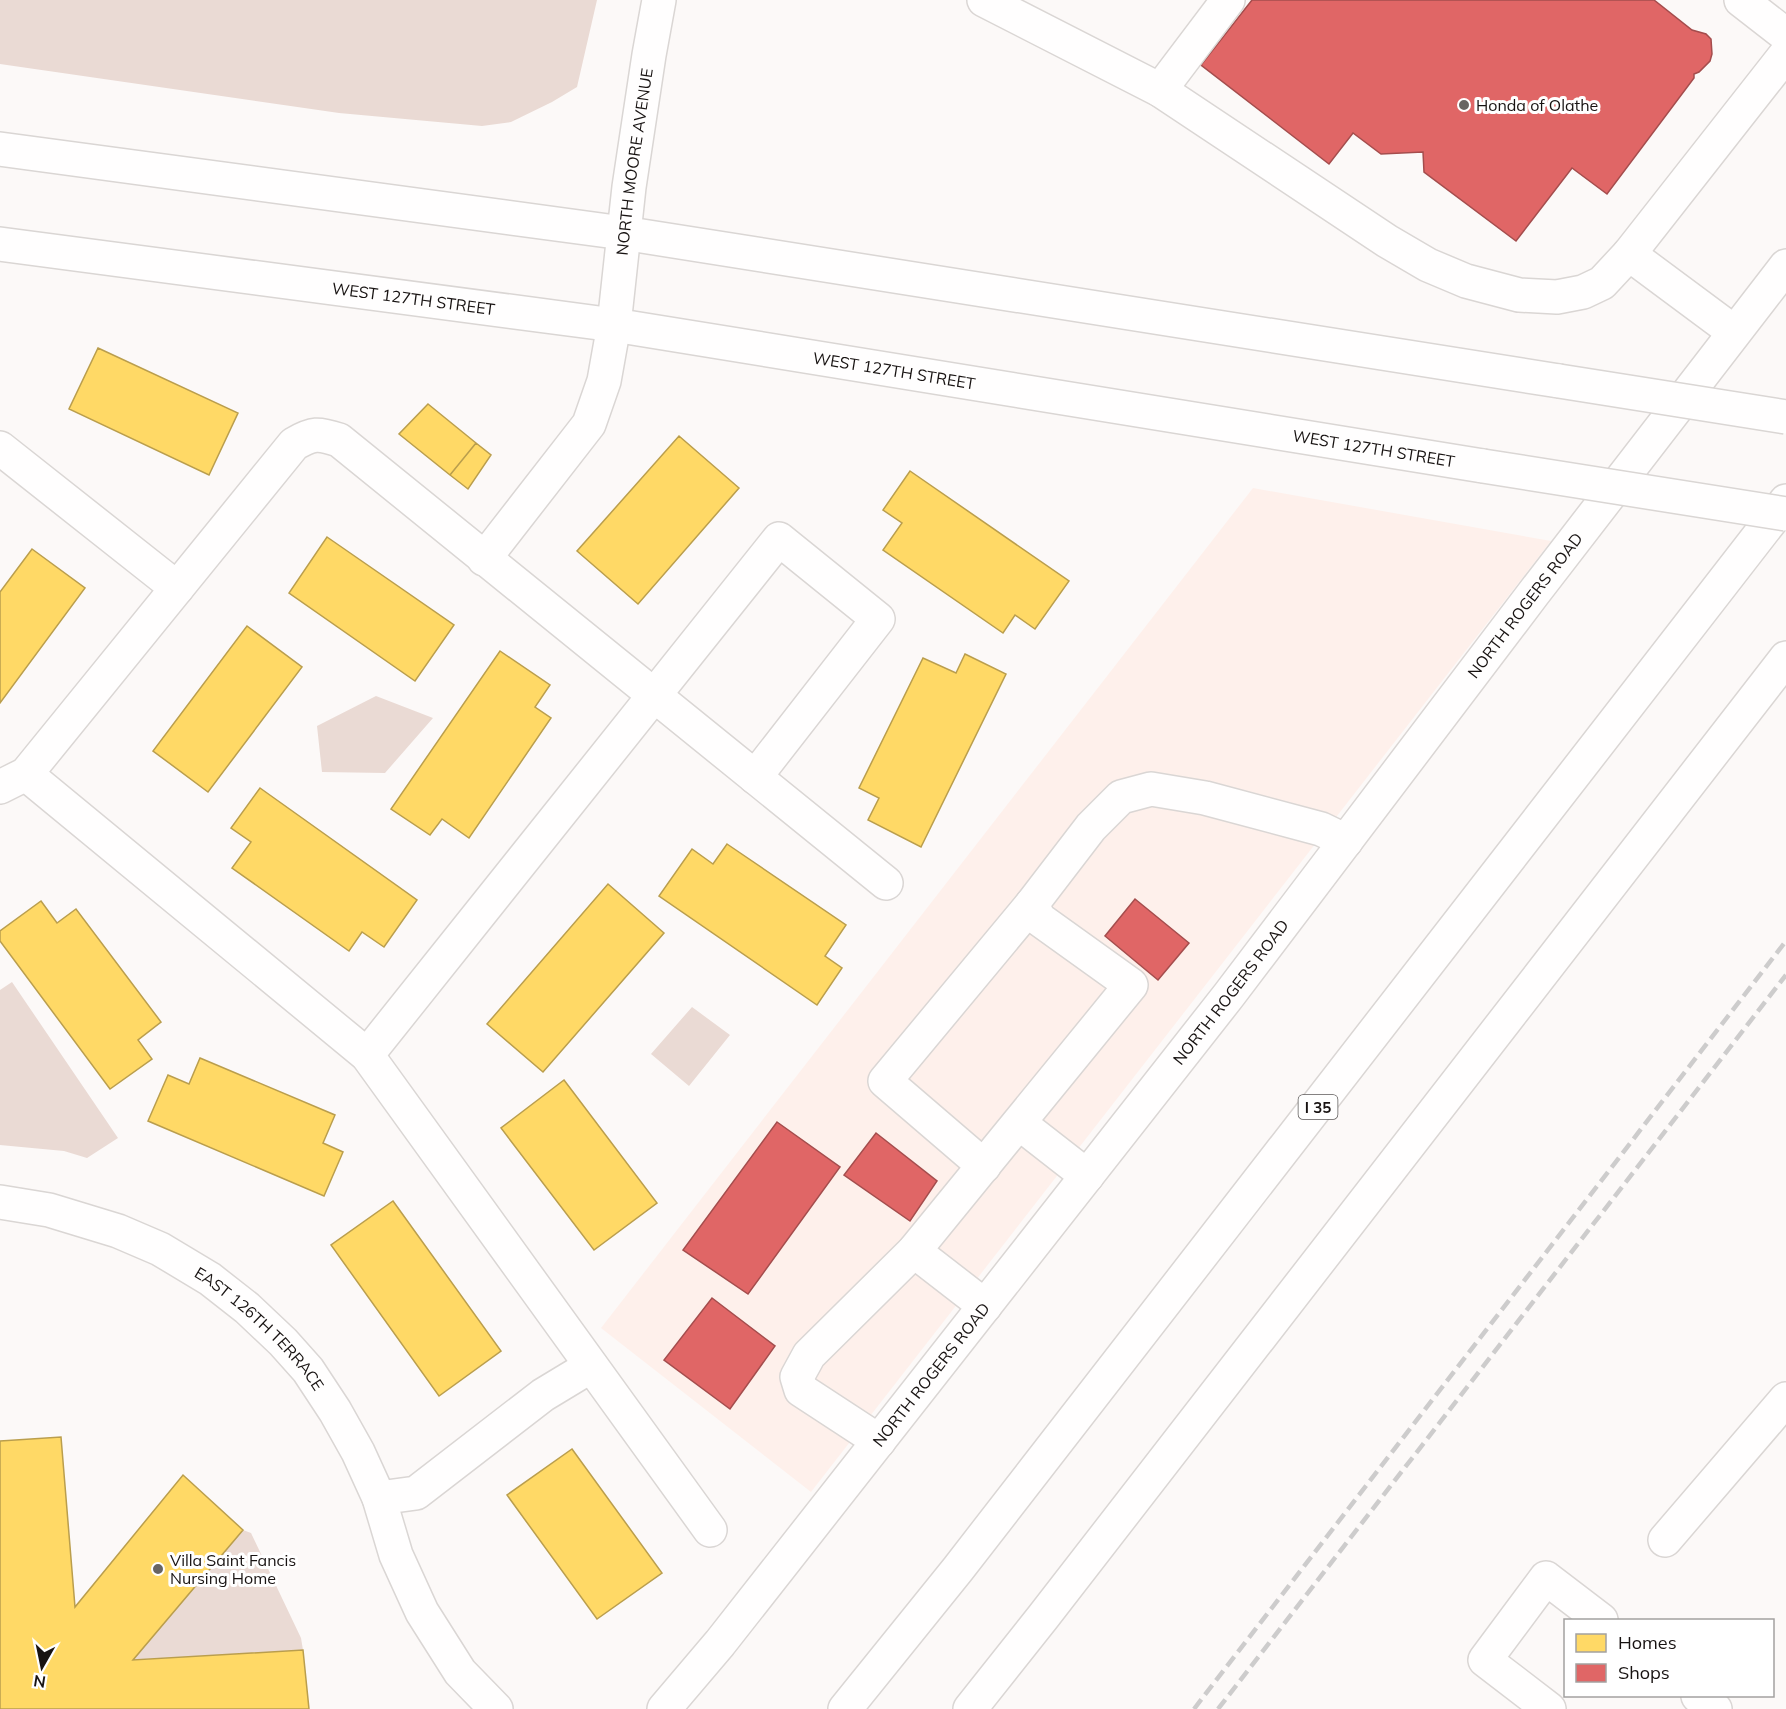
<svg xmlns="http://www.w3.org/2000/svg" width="1786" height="1709" viewBox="0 0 1786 1709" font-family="Mulish,sans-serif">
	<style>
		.built { fill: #fef0eb }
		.green { fill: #eadad4 }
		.homes { fill: #ffd966; stroke: #ba9e4d; stroke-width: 1.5 }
		.shops { fill: #e06666; stroke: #a44d4d; stroke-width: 1.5 }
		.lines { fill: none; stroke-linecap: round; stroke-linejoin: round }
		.minor-casing { stroke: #dad6d4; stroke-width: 36 }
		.major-casing { stroke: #dad6d4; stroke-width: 36 }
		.highway-casing { stroke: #dad6d4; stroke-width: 36 }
		.minor { stroke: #fffefe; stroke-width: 33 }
		.major { stroke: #fffefe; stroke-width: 33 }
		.highway { stroke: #fffefe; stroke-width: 33 }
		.rail { stroke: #cdcccc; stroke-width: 4.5; stroke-dasharray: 12 6; stroke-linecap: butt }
		.major-bridge-casing { stroke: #dad6d4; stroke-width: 36; stroke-linecap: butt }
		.major-bridge { stroke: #fffefe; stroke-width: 33 }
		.poi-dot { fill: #686462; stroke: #fff; stroke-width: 2 }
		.labels { text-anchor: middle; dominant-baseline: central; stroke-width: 6; stroke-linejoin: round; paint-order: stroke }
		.shield { fill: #fff; stroke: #5d5a59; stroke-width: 1.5 }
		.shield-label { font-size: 15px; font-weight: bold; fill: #181312 }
		.poi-label { font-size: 16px; fill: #181312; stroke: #fff; text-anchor: start }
		.street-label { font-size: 16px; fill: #181312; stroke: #fff }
	</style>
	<rect width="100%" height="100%" fill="#fcf9f8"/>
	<!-- built -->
	<path class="built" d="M1253 488 1551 541 811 1492 601 1328Z"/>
	<!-- green -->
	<path class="green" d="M0 0H597L577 87 552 102 511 122 482 126 339 113 0 64Z
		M376 696 433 718 385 773 322 772 317 726Z
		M12 982 118 1138 87 1158 64 1151 0 1145V990Z
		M692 1007 730 1035 689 1086 651 1054Z
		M243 1530 251 1533 301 1638 303 1650 133 1660Z"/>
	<!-- homes -->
	<path class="homes" d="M98 348 238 413 209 475 69 409Z
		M428 404 476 443 450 475 399 434Z
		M679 436 739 488 638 604 577 551Z
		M476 443 491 455 468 489 450 475Z
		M910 471 1069 581 1035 629 1015 615 1003 633 883 550 902 523 883 510Z
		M327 537 454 625 415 681 289 593Z
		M32 549 85 588 0 703V592Z
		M247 626 302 667 208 792 153 751Z
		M500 651 550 685 535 707 551 718 469 838 442 819 430 835 391 809Z
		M965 654 1006 674 921 847 868 820 879 798 859 788 923 658 956 673Z
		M260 788 417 900 384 947 362 932 349 951 232 868 251 842 231 828Z
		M727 844 846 925 825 956 842 968 817 1005 659 896 692 849 713 864Z
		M608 884 664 933 543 1072 487 1024Z
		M41 901 57 923 76 909 161 1022 138 1040 152 1059 110 1089 0 941V931Z
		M200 1058 335 1115 323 1143 343 1152 324 1196 148 1121 168 1075 189 1084Z
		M564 1080 657 1203 594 1250 501 1128Z
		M393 1201 501 1351 439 1396 331 1245Z
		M61 1437 75 1607 183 1475 243 1530 133 1660 303 1650 309 1709H0V1441Z
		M572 1449 662 1573 597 1619 507 1495Z"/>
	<!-- shops -->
	<path class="shops" d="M1252 0H1654L1692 30 1706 34 1711 39 1712 54 1710 61 1699 72 1694 74V78L1607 194 1572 168 1516 241 1424 172 1423 152 1381 154 1353 133 1329 164 1201 65Z
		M1135 899 1189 943 1158 980 1105 936Z
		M777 1122 840 1167 748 1294 683 1250Z
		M876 1133 937 1181 910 1221 844 1175Z
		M712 1298 775 1346 730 1409 664 1360Z"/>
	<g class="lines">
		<!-- minor casing -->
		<g class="minor-casing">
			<g id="minor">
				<path d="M984 0 1160 90 1387 241 1428 265 1466 281 1519 295 1557 297 1583 292 1602 283 1629 254 1786 54"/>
				<path d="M1741 0 1786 35"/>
				<path d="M1160 90 1228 0"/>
				<path d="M1629 254 1734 332"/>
				<path d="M0 448 177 588"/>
				<path id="s1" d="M484 559 589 424 604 381 614 325 629 187 649 55 659 0"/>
				<path d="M26 774 367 1055 710 1530"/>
				<path d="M0 787 26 774 294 444C313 433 318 433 339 440L886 883"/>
				<path d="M367 1055 779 539 878 619 755 777"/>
				<path d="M1019 1123 1087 1176"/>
				<path d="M984 1166 885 1081 1032 904"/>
				<path id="s2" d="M0 1202 49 1210 118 1231 160 1249 210 1279 247 1308 283 1342 308 1370 335 1411 358 1452 379 1498 396 1555 422 1612 460 1672 496 1709"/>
				<path d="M914 1251 985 1306"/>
				<path d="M879 1441 801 1390 797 1377 809 1355 914 1251 1131 985 1039 919 1032 904 1091 827 1121 797 1151 789 1205 798 1321 829 1346 841"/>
				<path d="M379 1498 416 1493 543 1395 591 1366"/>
				<path d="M1665 1540 1786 1399"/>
				<path d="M1698 1696 1715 1709"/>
				<path id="s3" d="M664 1709 720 1643 1229 995 1533 594 1786 266"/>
				<path d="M1549 1709 1485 1660 1546 1578 1601 1620"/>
			</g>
		</g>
		<!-- major casing -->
		<g class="major-casing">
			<g id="major">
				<path d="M0 149 623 233 1559 381"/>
				<path id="s4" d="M0 244 614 325 1483 466"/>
			</g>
		</g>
		<!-- highway casing -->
		<g class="highway-casing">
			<path id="highway" d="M845 1709 958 1569 1786 501
				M970 1709 1043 1617 1786 658"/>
		</g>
		<!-- minor -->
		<use href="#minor" class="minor"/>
		<!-- major -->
		<use href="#major" class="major"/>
		<!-- highway -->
		<use href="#highway" class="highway"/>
		<!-- rail -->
		<path class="rail" d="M1194 1709 1786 941
			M1218 1709 1786 975"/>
		<!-- major-bridge casing -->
		<g class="major-bridge-casing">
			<path id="major-bridge" d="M1559 381 1786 417
				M1483 466 1786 514"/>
		</g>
		<!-- major-bridge -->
		<use href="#major-bridge" class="major-bridge"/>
	</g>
	<!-- markers -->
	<g class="poi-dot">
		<circle cx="1464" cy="105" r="6"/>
		<circle cx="158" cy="1569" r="6"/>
	</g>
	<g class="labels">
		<!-- shield labels -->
		<rect class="shield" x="1298.5" y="1095" width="39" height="24" rx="4.5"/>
		<g class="shield-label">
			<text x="1318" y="1107">I 35</text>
		</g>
		<!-- poi labels -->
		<g class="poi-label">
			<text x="1476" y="105">Honda of Olathe</text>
			<text x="170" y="1560">Villa Saint Fancis<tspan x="170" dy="18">Nursing Home</tspan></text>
		</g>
		<!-- street labels -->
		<g class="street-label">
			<text stroke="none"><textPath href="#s1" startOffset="438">NORTH MOORE AVENUE</textPath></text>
			<text stroke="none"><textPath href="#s4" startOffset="417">WEST 127TH STREET</textPath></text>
			<text stroke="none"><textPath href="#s4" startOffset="903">WEST 127TH STREET</textPath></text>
			<text stroke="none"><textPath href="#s4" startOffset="1389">WEST 127TH STREET</textPath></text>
			<text stroke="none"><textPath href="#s3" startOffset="1400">NORTH ROGERS ROAD</textPath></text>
			<text stroke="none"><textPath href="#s3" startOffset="914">NORTH ROGERS ROAD</textPath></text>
			<text stroke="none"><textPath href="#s2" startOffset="296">EAST 126TH TERRACE</textPath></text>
			<text stroke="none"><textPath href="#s3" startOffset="428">NORTH ROGERS ROAD</textPath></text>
		</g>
	</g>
	<!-- legend -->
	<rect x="1564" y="1619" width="210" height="78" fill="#ffffff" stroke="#a3a1a0" stroke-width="1.5"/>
	<rect x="1576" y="1634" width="30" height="18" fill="#ffd966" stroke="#a3a1a0" stroke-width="1.5"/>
	<text x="1618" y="1649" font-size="18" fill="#181312">Homes</text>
	<rect x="1576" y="1664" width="30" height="18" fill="#e06666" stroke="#a3a1a0" stroke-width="1.5"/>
	<text x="1618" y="1679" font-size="18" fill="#181312">Shops</text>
	<!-- north arrow -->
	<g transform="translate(42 1667) rotate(189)" stroke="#ffffff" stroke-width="4.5" paint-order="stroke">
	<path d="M0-4.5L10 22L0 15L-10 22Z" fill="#181312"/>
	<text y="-9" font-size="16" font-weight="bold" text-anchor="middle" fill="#181312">N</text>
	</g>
</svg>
